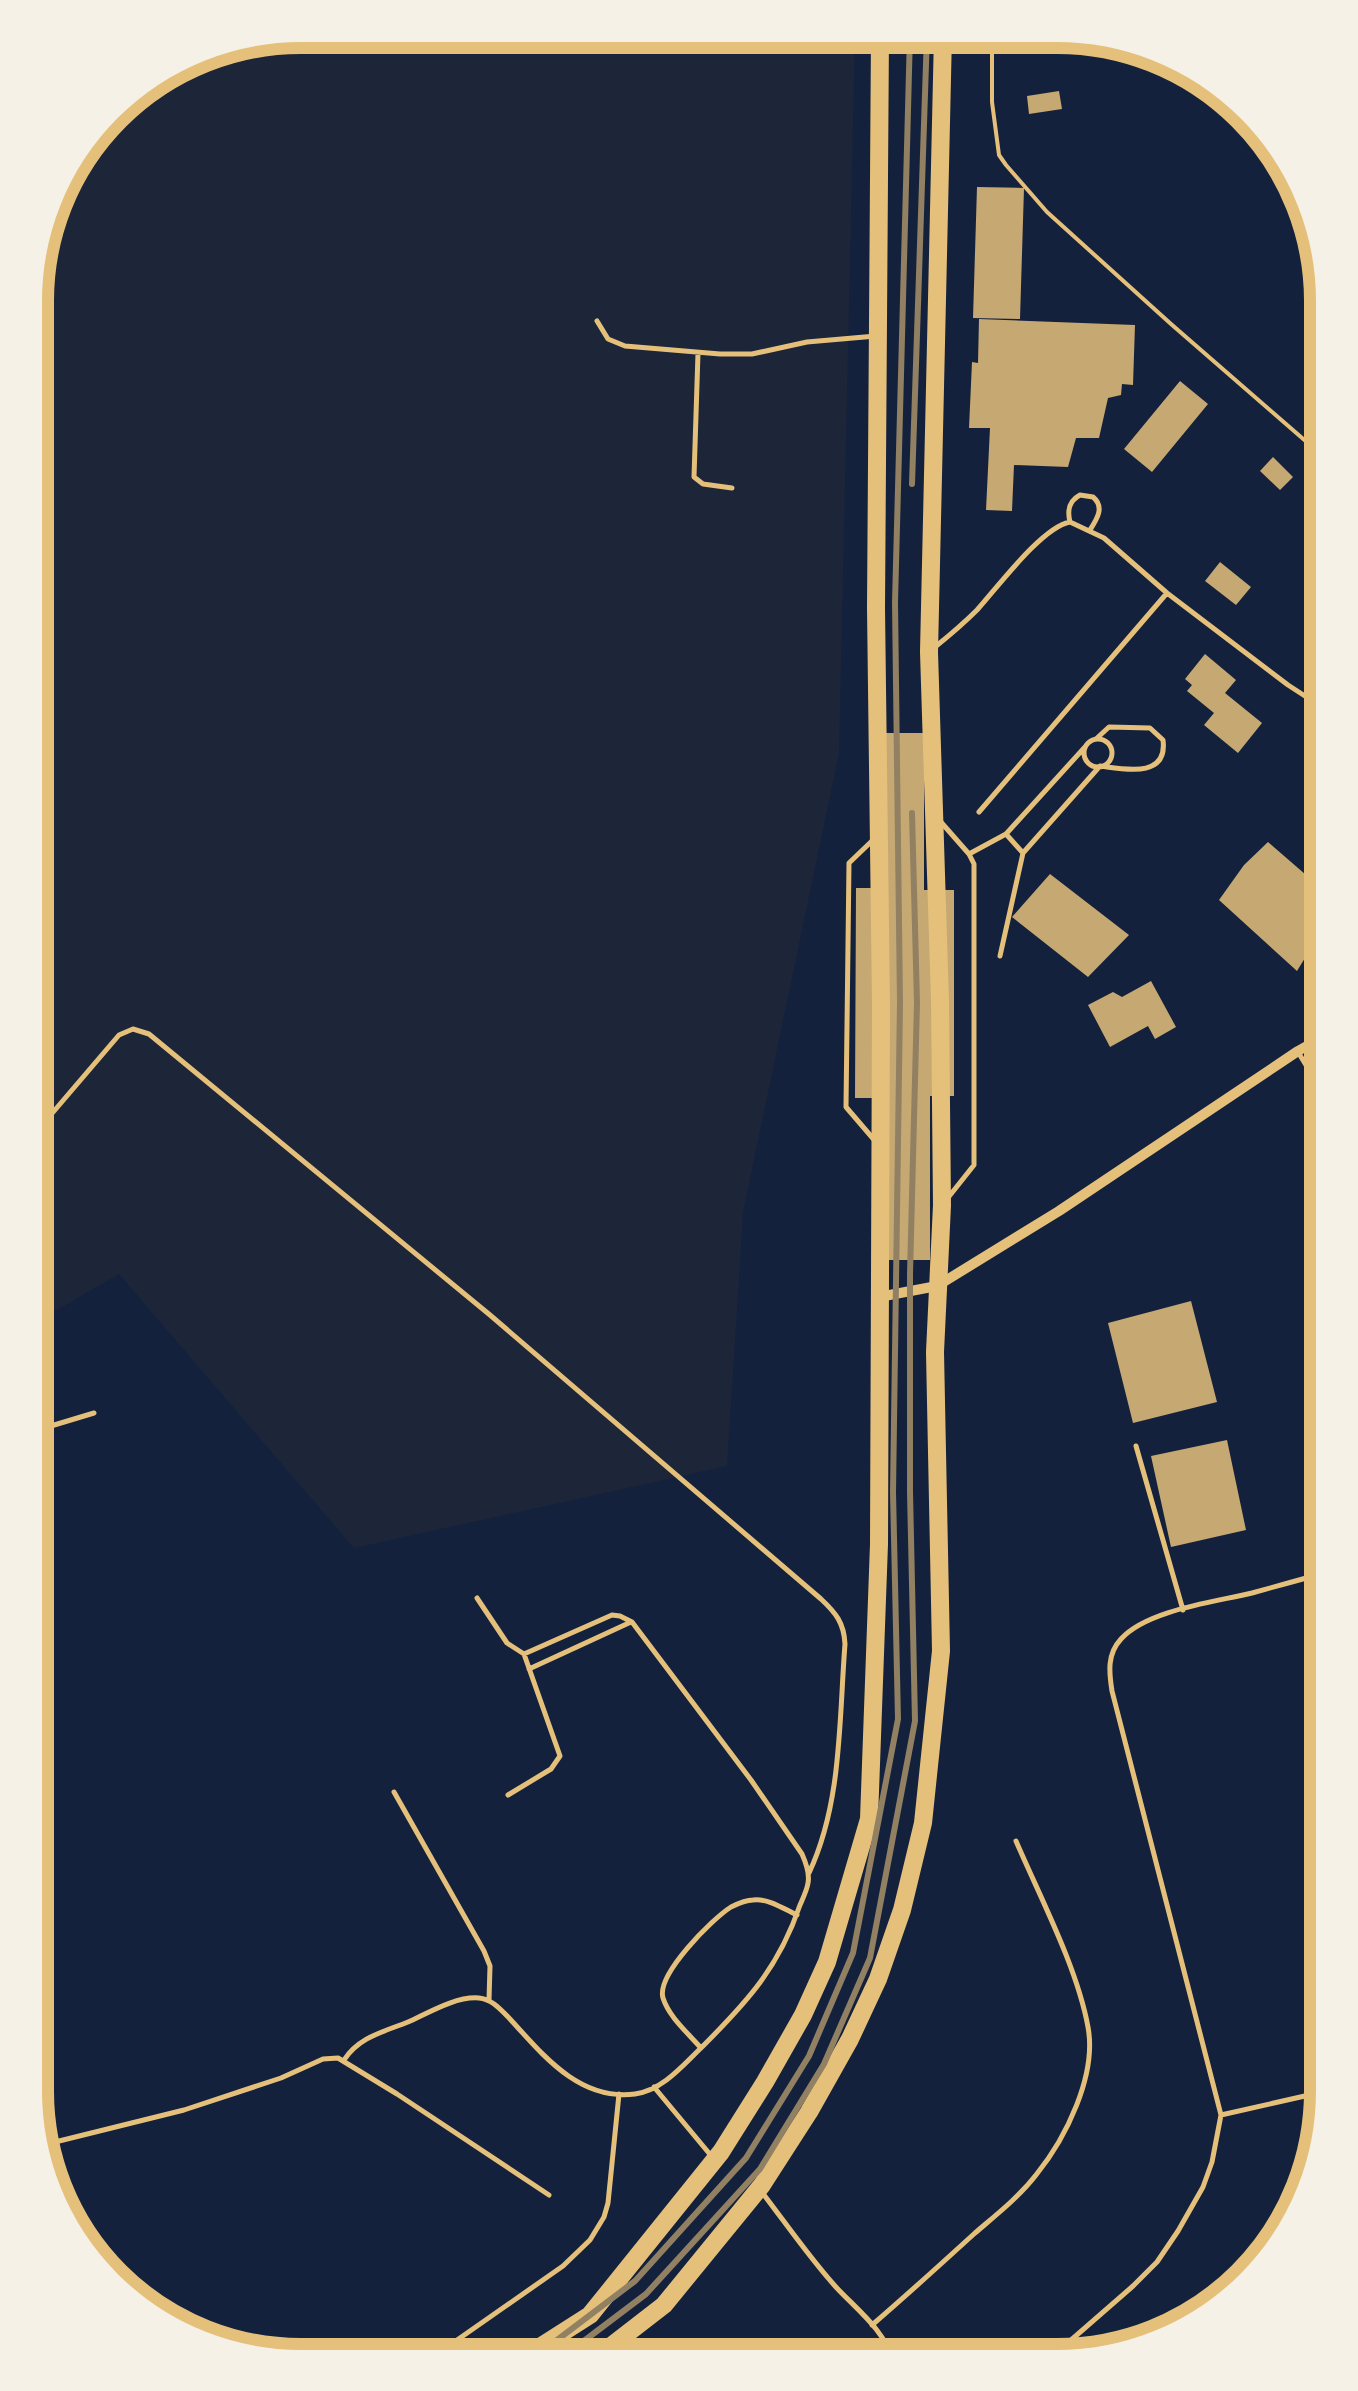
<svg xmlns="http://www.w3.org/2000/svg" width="1358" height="2391" viewBox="0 0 1358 2391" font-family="Merriweather,serif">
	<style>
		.green { fill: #1d2539 }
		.building { fill: #c6a872 }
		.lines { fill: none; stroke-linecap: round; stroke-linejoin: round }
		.path { stroke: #e5c07b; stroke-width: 4 }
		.service { stroke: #e5c07b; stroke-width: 5 }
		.minor { stroke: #e5c07b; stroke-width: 10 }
		.trunk { stroke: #e5c07b; stroke-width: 18 }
		.rail { stroke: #918062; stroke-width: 6 }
		.rim { fill: none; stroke: #e5c07b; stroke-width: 12 }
	</style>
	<rect width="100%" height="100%" fill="#14213d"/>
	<!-- green -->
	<path class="green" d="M300 30 855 33 839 753 743 1212 727 1466 354 1548 119 1274 31 1325 32 265 44 227 162 73 197 50Z"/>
	<!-- building -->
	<path class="building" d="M1059 91 1062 109 1029 114 1027 96Z
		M977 187 1024 188 1020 319 973 318Z
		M979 319 1135 325 1133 385 1122 384 1121 395 1108 398 1099 438H1076L1068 467 1014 465 1012 511 986 510 990 428H969L972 362 978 363Z
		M1180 381 1208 404 1152 472 1124 449Z
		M1273 457 1293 477 1280 490 1260 471Z
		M1220 562 1251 587 1236 605 1205 581Z
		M1205 654 1236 680 1225 693 1262 723 1238 753 1204 725 1214 713 1187 691 1192 685 1185 679Z
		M874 733H924V890H954V1096H930V1260H879V1098H855L856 888H874Z
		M1268 842 1328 894V931L1316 940 1297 971 1219 900 1244 865Z
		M1050 874 1129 935 1088 977 1012 917Z
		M1151 981 1176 1027 1155 1039 1148 1026 1110 1047 1088 1005 1113 992 1122 997Z
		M1191 1301 1217 1402 1133 1423 1108 1323Z
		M1227 1440 1246 1530 1171 1547 1151 1456Z"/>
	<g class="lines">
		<!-- path -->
		<path class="path" d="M992 34V102L999 155 1006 165 1047 212 1171 324 1309 444 1328 454"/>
		<!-- service -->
		<path class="service" d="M597 321 608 339 625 346 720 354H752L807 342 876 336
			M698 353 694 477 703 484 732 488
			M1070 522C1067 510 1069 501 1080 495L1093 497C1105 507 1097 519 1090 530
			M935 647C950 635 964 623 977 610 997 588 1042 527 1070 522L1104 538 1167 593 1288 685 1328 711
			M1084 753a14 14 0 1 1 28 0a14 14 0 1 1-28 0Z
			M979 812 1167 593
			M940 821 969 854 974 864V1165L947 1199
			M874 839 849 863 846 1107 876 1142
			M1023 853 1100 766C1124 769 1168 779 1163 740L1150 728 1109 727 1096 739
			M969 854 1006 834 1085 747
			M1000 956 1023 853 1006 834
			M1298 1052 1328 1101
			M31 1138 119 1035 133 1029 149 1034 490 1315 821 1599C836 1613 844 1623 845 1644 839 1720 842 1803 809 1873
			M31 1432 94 1413
			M1136 1446 1183 1610
			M529 1669 631 1622
			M394 1792 484 1951 490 1966 489 2000
			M508 1795 551 1769 560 1756 524 1654
			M701 2048C688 2033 669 2017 663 1998 656 1975 712 1919 731 1907 737 1904 746 1900 753 1900 768 1898 784 1909 797 1915
			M344 2060C359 2037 383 2032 408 2022 428 2013 456 1996 479 1998 492 1999 501 2010 510 2019 543 2055 579 2101 635 2094 663 2090 683 2065 702 2047 748 2001 779 1967 800 1905 803 1898 807 1890 808 1883 810 1873 806 1863 802 1854L751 1780 632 1622 620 1616 612 1615 524 1654 507 1643 477 1598
			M654 2087 713 2158
			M30 2089 48 2144 63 2206
			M1221 2115 1327 2091
			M39 2146 184 2110 281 2078 323 2059 338 2058 397 2094 549 2195
			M761 2191C785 2222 808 2256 835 2286 855 2308 885 2330 893 2361
			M872 2325C907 2295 941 2264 975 2233 996 2215 1019 2197 1036 2175 1066 2138 1097 2075 1088 2027 1077 1967 1040 1897 1016 1841
			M771 2341 792 2353 813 2360
			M421 2359 450 2345 563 2266 590 2240 604 2217 608 2203 619 2094
			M1047 2361 1133 2286 1157 2262 1178 2231 1203 2187 1212 2162 1221 2115 1112 1691C1109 1672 1107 1654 1121 1639 1147 1610 1215 1602 1252 1593 1278 1586 1302 1579 1328 1572"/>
		<!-- minor -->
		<path class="minor" d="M879 1297 937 1286 1059 1211 1298 1051 1328 1034"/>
		<!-- trunk -->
		<path class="trunk" d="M521 2359 590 2315 721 2152 765 2082 803 2015 827 1962 869 1819 879 1544 881 1005 876 608 880 34
			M593 2360 664 2305 762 2185 809 2112 850 2039 878 1979 902 1910 923 1823 941 1651 935 1352 942 1205 940 1001 929 652 943 34"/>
		<!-- rail -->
		<path class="rail" d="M912 484 927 34
			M532 2359 635 2281 746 2158 809 2056 853 1953 898 1719 893 1492 900 1002 895 602 910 34
			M560 2359 646 2294 760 2169 824 2064 870 1958 915 1721 910 1492V1274L917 1003 912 813"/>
	</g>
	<!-- crop -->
	<path d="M0 0H1358V2391H0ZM301 48H1057A253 253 0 0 1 1310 301V2091A253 253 0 0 1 1057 2344H301A253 253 0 0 1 48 2091V301A253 253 0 0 1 301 48Z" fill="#f6f1e7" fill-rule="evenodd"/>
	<path class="rim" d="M301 48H1057A253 253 0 0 1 1310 301V2091A253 253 0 0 1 1057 2344H301A253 253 0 0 1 48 2091V301A253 253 0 0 1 301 48Z"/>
</svg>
